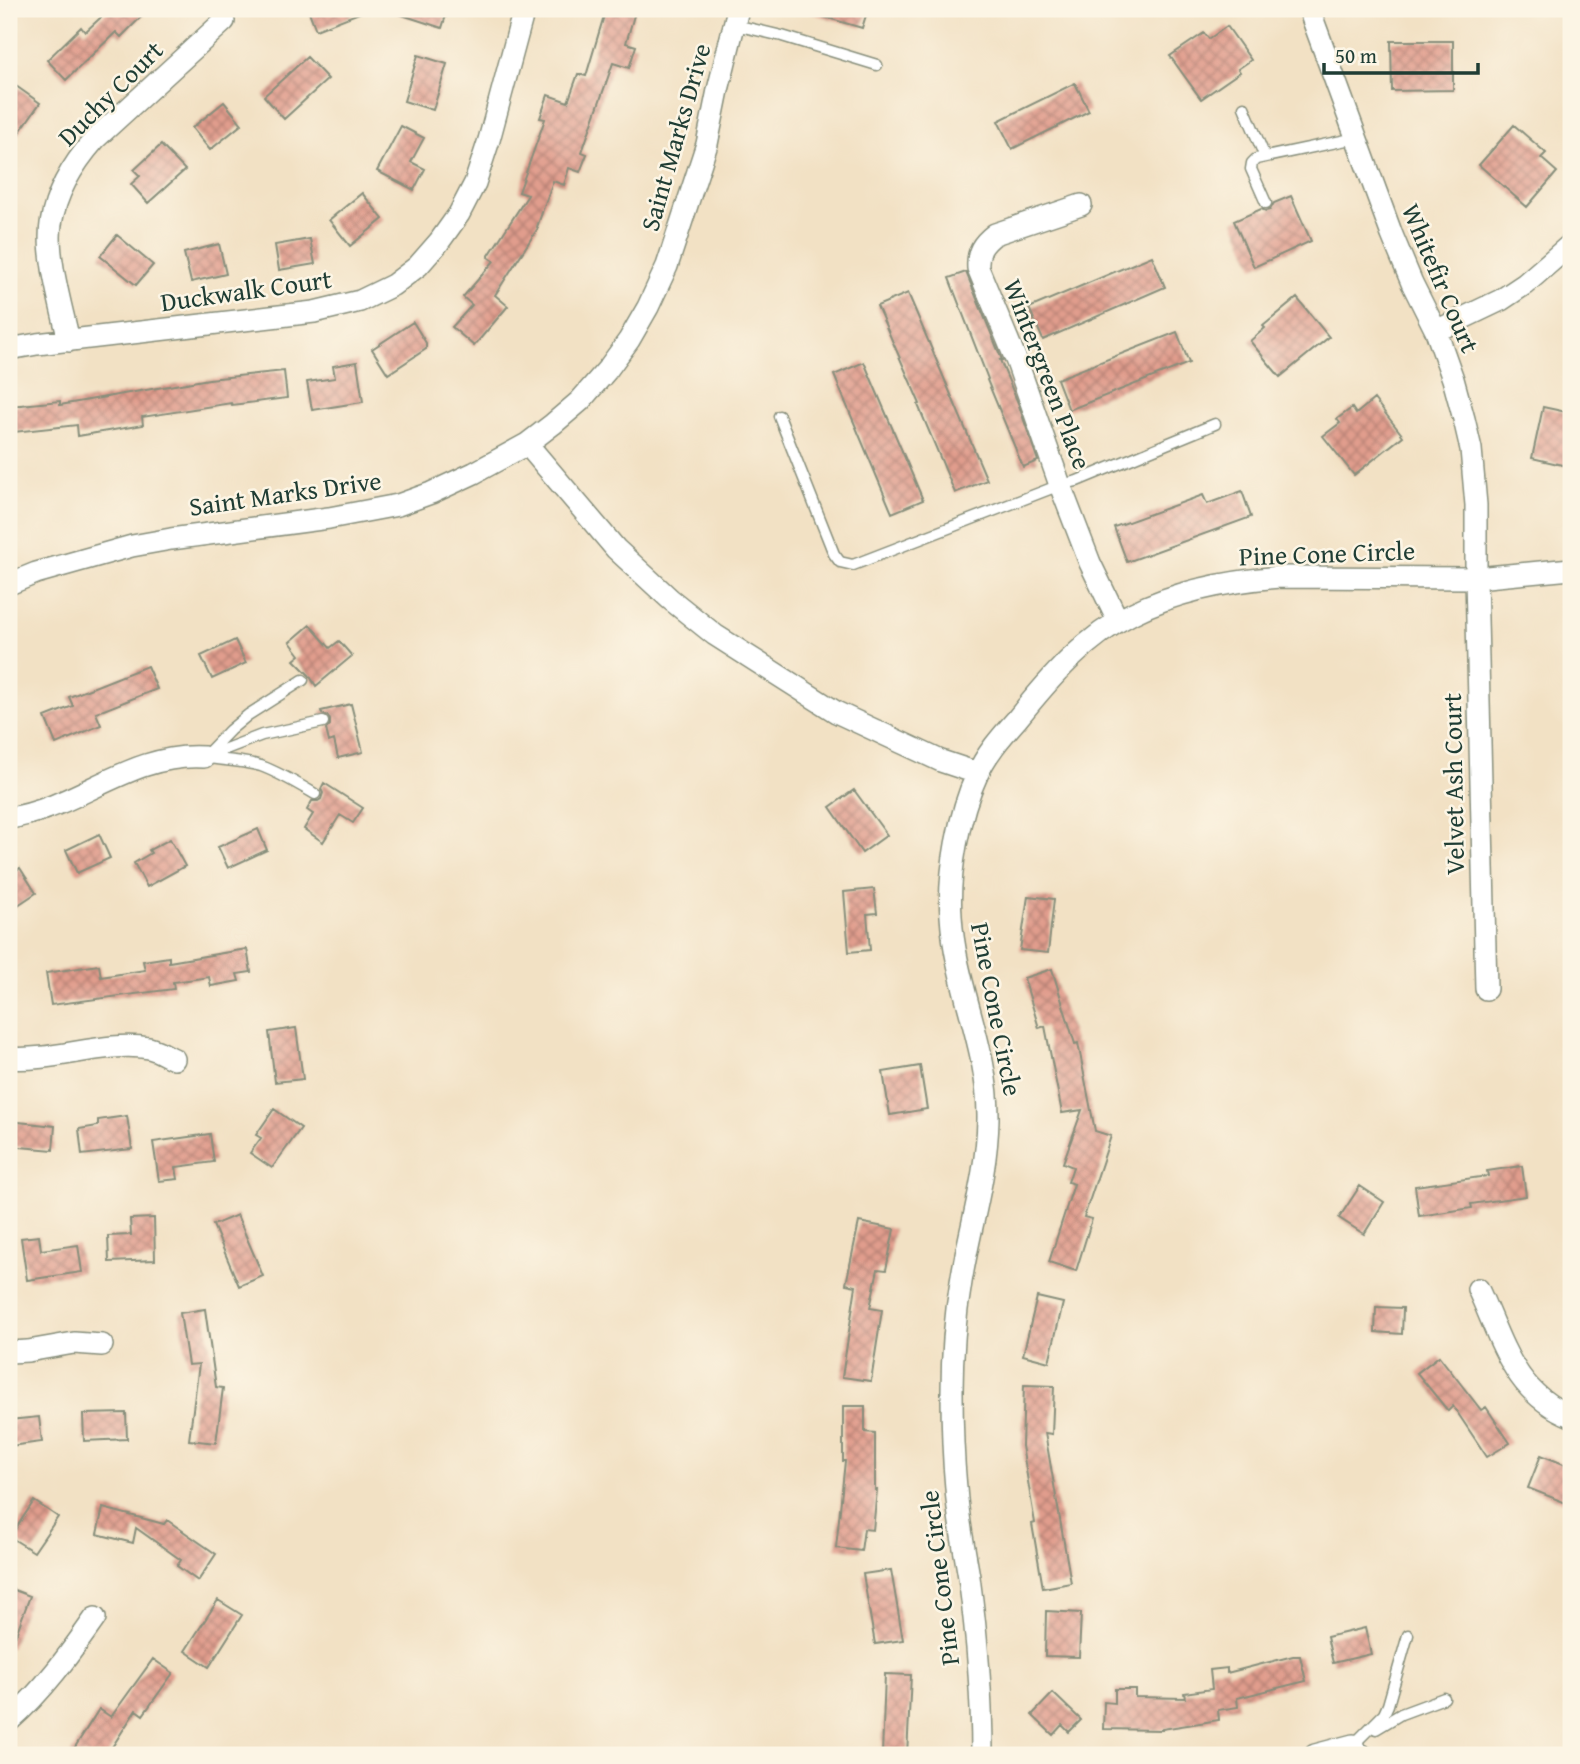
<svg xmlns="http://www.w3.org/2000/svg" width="1580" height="1764" viewBox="0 0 1580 1764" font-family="'Gentium Book Plus',serif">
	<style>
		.building { fill: url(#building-cross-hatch) }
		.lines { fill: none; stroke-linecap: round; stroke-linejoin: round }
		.service-casing { stroke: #888f7c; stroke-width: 13 }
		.minor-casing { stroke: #888f7c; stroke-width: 24 }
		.service { stroke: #fff; stroke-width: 10 }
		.minor { stroke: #fff; stroke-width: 21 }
		.labels { text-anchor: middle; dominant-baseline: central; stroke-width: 5; stroke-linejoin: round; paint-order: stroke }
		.street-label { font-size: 26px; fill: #1f3d34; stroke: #fcf5e5 }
	</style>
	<defs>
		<pattern id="building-cross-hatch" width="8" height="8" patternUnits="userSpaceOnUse" patternTransform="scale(1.75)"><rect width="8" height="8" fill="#e19d8d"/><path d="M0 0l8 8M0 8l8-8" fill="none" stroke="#b68174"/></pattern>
	</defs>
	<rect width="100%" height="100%" fill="#fcf5e5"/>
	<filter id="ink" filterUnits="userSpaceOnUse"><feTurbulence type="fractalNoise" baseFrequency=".0143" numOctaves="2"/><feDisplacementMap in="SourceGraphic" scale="14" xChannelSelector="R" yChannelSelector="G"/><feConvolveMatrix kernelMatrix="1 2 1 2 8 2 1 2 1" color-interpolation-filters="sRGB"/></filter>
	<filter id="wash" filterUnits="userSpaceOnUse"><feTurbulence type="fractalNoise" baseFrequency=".00686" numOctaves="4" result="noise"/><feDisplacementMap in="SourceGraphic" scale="28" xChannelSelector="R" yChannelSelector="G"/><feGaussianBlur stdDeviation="1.57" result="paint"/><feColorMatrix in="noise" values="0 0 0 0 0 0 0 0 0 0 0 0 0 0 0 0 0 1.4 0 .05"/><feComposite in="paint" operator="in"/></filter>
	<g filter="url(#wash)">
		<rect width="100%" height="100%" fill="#f2e1c4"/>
		<g id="blocks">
			<!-- building -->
			<path class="building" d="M110 9H149L121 37 116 32 66 80 47 60 81 27 85 32Z
				M308 9H366L367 10 316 30Z
				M394 9H448L442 28 393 12Z
				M606 9H624L635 12 626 43 636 46 629 68 613 63 582 152 587 154 580 172 569 168 564 185 553 181 537 227 538 228 495 295 508 306 474 346 452 327 472 305 463 297 494 261 488 257 528 195 519 192 545 119 540 118 548 95 568 102 578 74 586 76Z
				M812 9H868L862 28 811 13Z
				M1227 26 1251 60 1238 69 1240 72 1201 99 1170 56 1204 33 1209 39Z
				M1391 41H1453V90L1392 91Z
				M418 55 447 64 433 110 404 101Z
				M307 57 328 79 284 119 264 96Z
				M1075 83 1089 111 1012 149 998 121Z
				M16 86 40 103 9 147V97Z
				M224 102 242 124 210 150 192 128Z
				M1514 125 1546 153 1541 158 1557 172 1527 207 1479 165Z
				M401 126 424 138 411 162 425 169 414 190 377 171Z
				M161 145 185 170 148 203 131 184 140 176 134 170Z
				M362 193 383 219 350 246 329 220Z
				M1291 196 1311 241 1254 267 1234 221 1261 209 1266 211 1270 210 1274 203Z
				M117 235 153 265 136 285 100 256Z
				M310 239 315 264 279 270 275 245Z
				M219 244 226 274 191 282 184 253Z
				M1152 256 1165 287 1043 340 1029 308Z
				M966 272 1002 360H1000L1018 403 1038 461 1023 467 987 380 988 379 949 278Z
				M908 293 987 480 955 493 918 405 920 404 877 306Z
				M1297 298 1329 337 1280 377 1250 341 1265 328 1263 326Z
				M413 322 426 343V349L388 374 372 349Z
				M1177 332 1189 363 1069 410 1057 379Z
				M357 362 363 402 312 410 307 382 335 378 333 366Z
				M864 362 923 500 892 513 834 375Z
				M284 371 287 398 232 405 231 403 142 417 143 425 78 436 77 425 14 432 11 406 60 401V405L209 379Z
				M1374 399 1403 436 1354 475 1323 436 1340 423 1337 419 1352 408 1356 414Z
				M1543 407 1571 413V467L1532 458Z
				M1242 491 1251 517 1127 562 1114 527 1203 495 1207 504Z
				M310 625 330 648 339 641 352 656 316 686 309 675 294 660 300 655 290 642Z
				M235 640 246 663 212 679 201 656Z
				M147 666 157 689 96 713 101 725 56 744 45 717 73 706 69 697Z
				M351 704 363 752 338 758 334 740 329 742 326 729 330 725V720L328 716 322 714 321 711Z
				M324 783 363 808 353 823 340 815 323 842 304 829 313 814 307 810 312 801H318L321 799 323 793 321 789Z
				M854 790 887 835 862 853 830 807Z
				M258 829 267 850 228 868 218 847Z
				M99 834 110 858 77 873 66 850Z
				M170 839 185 866 147 887 134 863 151 853 149 850Z
				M20 868 36 893 9 911V875Z
				M874 889 877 913 867 914 870 950 849 952 844 892Z
				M1028 896 1054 899 1048 953 1020 950Z
				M247 949 251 972 237 974 239 981 211 986 209 977 173 982 174 989 51 1005 46 973 99 965 101 977 145 970 143 961 169 957V962Z
				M1052 969 1075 1044 1078 1043 1095 1131 1111 1136 1084 1217 1092 1219 1076 1271 1049 1262 1074 1184 1068 1182 1073 1167 1063 1163 1082 1110 1062 1113 1045 1026 1039 1028 1024 978Z
				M296 1028 303 1079 275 1082 269 1032Z
				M920 1066 927 1109 890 1115 883 1072Z
				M274 1109 301 1128 272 1168 250 1153 261 1138 256 1135Z
				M127 1116 132 1149 82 1155 79 1129 98 1126V1120Z
				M9 1121 55 1126 53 1150 9 1146Z
				M210 1134 214 1162 176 1167 178 1179 159 1181 153 1142Z
				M1522 1166 1526 1196 1471 1204 1472 1208 1419 1216 1415 1186 1488 1176 1487 1171Z
				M1360 1186 1384 1202 1364 1234 1339 1218Z
				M237 1215 263 1276 239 1286 213 1225Z
				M154 1218 155 1260 109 1262 108 1236 131 1235 130 1219Z
				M859 1222 894 1229 886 1270 878 1269 870 1308 882 1310 871 1381 842 1377 856 1286 846 1284Z
				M39 1236 41 1250 78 1245 82 1272 27 1280 21 1238Z
				M1037 1297 1063 1303 1049 1362 1023 1355Z
				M1376 1307 1403 1308 1402 1334 1375 1332Z
				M205 1309 216 1387 223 1388 216 1443 189 1440 199 1364 188 1365 180 1313Z
				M1439 1356 1481 1410 1486 1407 1510 1443 1487 1457 1453 1406 1448 1411 1417 1373Z
				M1024 1385 1054 1386 1052 1434 1045 1433 1071 1583 1043 1588 1032 1524 1035 1523 1022 1446Z
				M843 1406H865V1432L875 1433V1490H877L873 1530 864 1529 861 1551 836 1548 845 1461H843Z
				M126 1413 127 1439 84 1441 83 1414Z
				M39 1417 42 1442 9 1446V1420Z
				M1541 1455 1571 1467V1505L1528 1488Z
				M34 1501 58 1517 34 1552 10 1537Z
				M103 1508 164 1524 167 1520 216 1554 198 1581 177 1566 181 1560 136 1528 133 1543 97 1534Z
				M891 1570 903 1640 875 1644 863 1574Z
				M9 1588 30 1596 11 1648 9 1647Z
				M218 1600 242 1615 209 1667 185 1651Z
				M1046 1611 1081 1613 1079 1657 1045 1656Z
				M1365 1628 1371 1654 1333 1663 1327 1637Z
				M1293 1656H1300L1306 1681 1237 1698 1238 1707 1218 1710 1219 1720 1162 1729V1730L1103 1729 1104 1702 1115 1703V1689H1135V1697L1185 1698 1184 1693 1212 1689 1210 1670 1227 1668V1673Z
				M153 1659 173 1673 143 1715 136 1710 107 1755H70L99 1709 111 1717Z
				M885 1674 911 1675 907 1755H882Z
				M1053 1693 1081 1720 1069 1732 1062 1725 1053 1735 1032 1715Z"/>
		</g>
	</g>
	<g filter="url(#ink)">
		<use href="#blocks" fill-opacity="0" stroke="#888f7c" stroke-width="2"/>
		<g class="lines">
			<!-- service casing -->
			<g class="service-casing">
				<path id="service" d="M735 25 782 36 877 65
					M1244 107 1265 157
					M1266 203 1251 169 1252 163 1256 159 1356 138
					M779 416 834 554 840 562 853 565 1060 485 1077 481 1215 424
					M210 755 262 735 323 722
					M204 757 230 730 248 715 303 680
					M207 758C225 760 244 761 261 766 280 773 298 784 315 794
					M1376 1729 1401 1714 1444 1698
					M1353 1745 1384 1714 1388 1705 1408 1635
					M1353 1745 1373 1755"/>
			</g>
			<!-- minor casing -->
			<g class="minor-casing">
				<path id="minor" d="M1309 9 1392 235 1412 283 1436 331 1453 379 1464 419 1471 449 1476 505V578L1486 989
					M1081 205 995 234C982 244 977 252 978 268L1017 362 1060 485 1090 563 1118 621
					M1436 331 1501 300 1525 284 1571 244
					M69 341C62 309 46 255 51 224 56 191 74 163 95 139L224 21
					M9 349 37 344 314 312 360 301 393 285 418 266 439 242 459 214 475 183 489 140 522 17
					M527 444 616 549 670 599 715 635 836 712 941 761 977 773
					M9 584 36 573 132 546 171 539 329 518 398 505 431 493 474 473 527 444 553 424 580 401 607 370 629 340 648 307 667 266 707 144 718 90 738 9
					M9 818C78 808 131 752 204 757
					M9 1058C54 1062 106 1040 149 1048 158 1050 167 1056 174 1059
					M1478 1289C1502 1340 1513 1393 1571 1416
					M9 1352 28 1351 74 1343 102 1345
					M9 1721C43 1691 69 1655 95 1618
					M982 1755C982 1695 977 1636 969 1577 964 1547 958 1518 956 1488 953 1456 952 1423 952 1391 952 1355 955 1317 961 1282 970 1226 987 1176 988 1119 989 1049 955 985 951 916 948 874 959 813 977 775 986 754 1002 736 1017 719 1050 678 1085 637 1133 613 1177 591 1231 581 1280 577L1476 578 1571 569
					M1315 1755 1353 1745"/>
			</g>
			<!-- service -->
			<use href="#service" class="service"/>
			<!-- minor -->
			<use href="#minor" class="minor"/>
		</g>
	</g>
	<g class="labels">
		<!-- street labels -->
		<g class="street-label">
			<text transform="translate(110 93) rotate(-45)">Duchy Court</text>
			<text transform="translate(675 137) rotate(-74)">Saint Marks Drive</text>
			<text transform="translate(1441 278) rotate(67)">Whitefir Court</text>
			<text transform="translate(246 290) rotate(-8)">Duckwalk Court</text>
			<text transform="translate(1048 374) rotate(69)">Wintergreen Place</text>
			<text transform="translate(285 493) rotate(-8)">Saint Marks Drive</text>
			<text transform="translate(1327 553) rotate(-2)">Pine Cone Circle</text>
			<text transform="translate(1453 784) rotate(-91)">Velvet Ash Court</text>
			<text transform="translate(997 1009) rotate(79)">Pine Cone Circle</text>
			<text transform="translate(939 1578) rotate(-97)">Pine Cone Circle</text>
		</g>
	</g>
	<!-- margin -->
	<rect width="1580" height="1764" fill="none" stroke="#fcf5e5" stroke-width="35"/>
	<!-- scale -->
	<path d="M1324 63v10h154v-10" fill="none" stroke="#1f3d34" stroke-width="3.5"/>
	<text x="1335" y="63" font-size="21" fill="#1f3d34" stroke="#fcf5e5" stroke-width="5" paint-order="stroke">50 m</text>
</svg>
